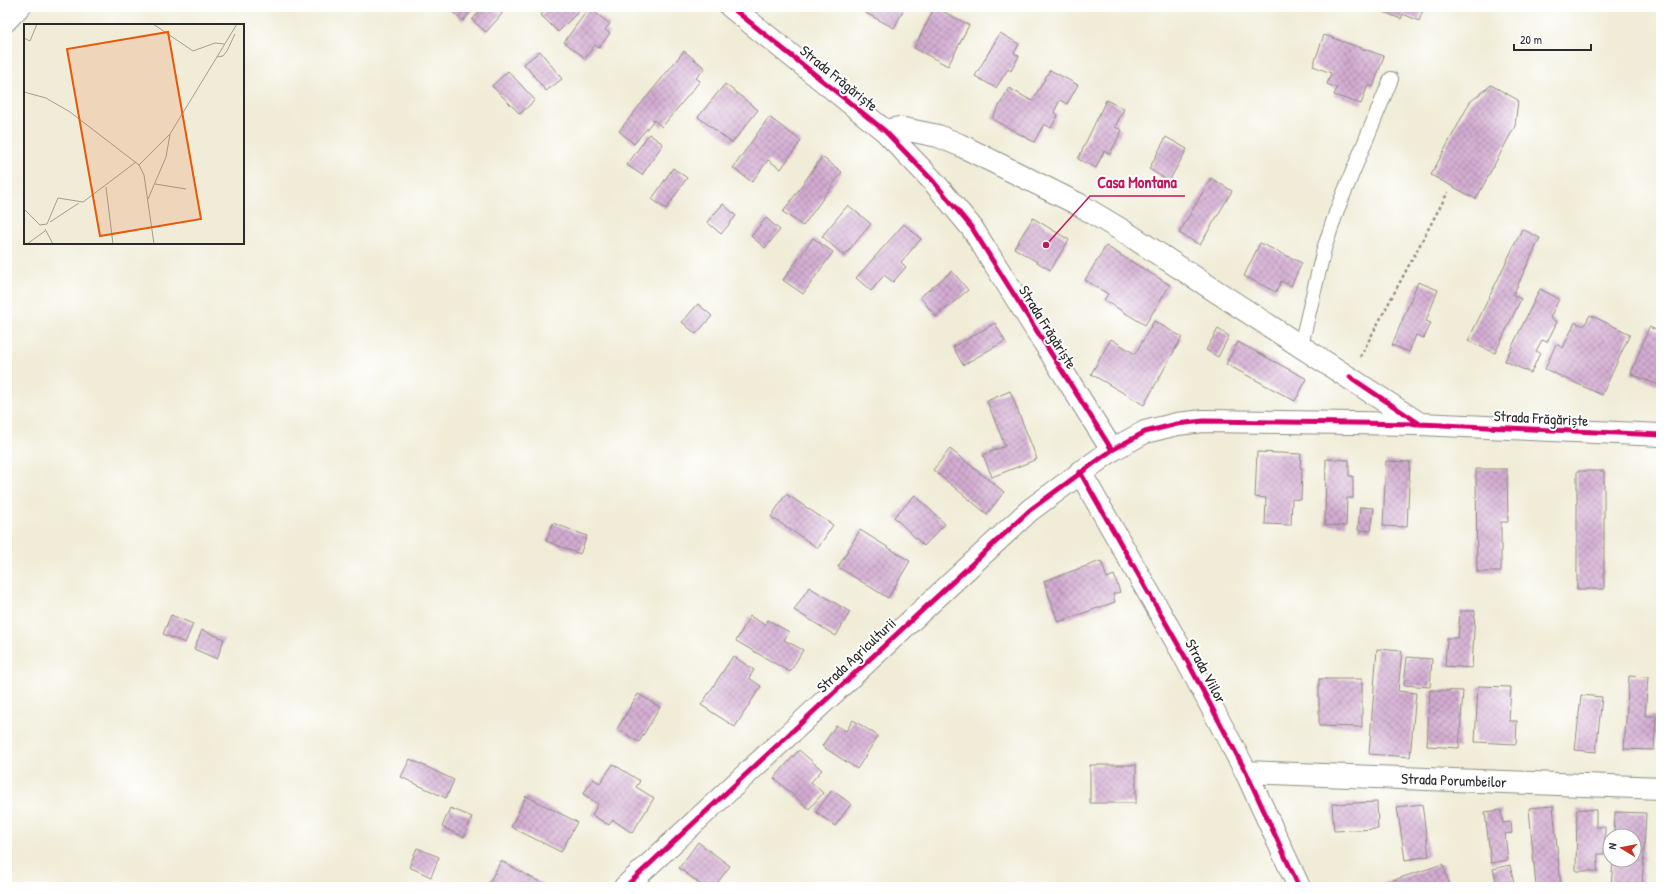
<svg xmlns="http://www.w3.org/2000/svg" width="1668" height="894" viewBox="0 0 1668 894" font-family="'Patrick Hand',sans-serif">
	<style>
		.building { fill: url(#building-cross-hatch) }
		.lines { fill: none; stroke-linecap: round; stroke-linejoin: round }
		.service-casing { stroke: #8e8c81; stroke-width: 16 }
		.minor-casing { stroke: #8e8c81; stroke-width: 24 }
		.tertiary-casing { stroke: #8e8c81; stroke-width: 24 }
		.path { stroke: #8e8c81; stroke-width: 2.5; stroke-dasharray: 3 3; stroke-linecap: butt }
		.service { stroke: #fff; stroke-width: 14 }
		.minor { stroke: #fff; stroke-width: 22 }
		.tertiary { stroke: #fff; stroke-width: 22 }
		.cycleway-casing { stroke: #fff; stroke-width: 8 }
		.cycleway { stroke: #d6006c; stroke-width: 5 }
		.labels { text-anchor: middle; dominant-baseline: central; stroke-width: 4; stroke-linejoin: round; paint-order: stroke }
		.street-label { font-size: 15px; fill: #2b2b2b; stroke: #fff }
		.inset-road { fill: none; stroke: #a19f92; stroke-width: 1 }
		.view { fill: #e8590c; fill-opacity: 0.15; stroke: #e8590c; stroke-width: 2 }
		.inset-edge { fill: none; stroke: #2b2b2b; stroke-width: 2 }
		.leader { fill: none; stroke: #c2185b; stroke-width: 1.5 }
		.callout-dot { fill: #c2185b; stroke: #fff; stroke-width: 1.5 }
		.callout-label { font-size: 16px; text-anchor: middle; font-weight: bold; fill: #c2185b; stroke: #fff; stroke-width: 4; stroke-linejoin: round; paint-order: stroke }
	</style>
	<defs>
		<pattern id="building-cross-hatch" width="8" height="8" patternUnits="userSpaceOnUse"><rect width="8" height="8" fill="#d3acd1"/><path d="M0 0l8 8M0 8l8-8" fill="none" stroke="#ab8caa"/></pattern>
	</defs>
	<rect width="100%" height="100%" fill="#fff"/>
	<filter id="ink" filterUnits="userSpaceOnUse"><feTurbulence type="fractalNoise" baseFrequency=".025" numOctaves="2"/><feDisplacementMap in="SourceGraphic" scale="8" xChannelSelector="R" yChannelSelector="G"/><feConvolveMatrix kernelMatrix="1 2 1 2 8 2 1 2 1" color-interpolation-filters="sRGB"/></filter>
	<filter id="wash" filterUnits="userSpaceOnUse"><feTurbulence type="fractalNoise" baseFrequency=".012" numOctaves="4" result="noise"/><feDisplacementMap in="SourceGraphic" scale="16" xChannelSelector="R" yChannelSelector="G"/><feGaussianBlur stdDeviation="0.9" result="paint"/><feColorMatrix in="noise" values="0 0 0 0 0 0 0 0 0 0 0 0 0 0 0 0 0 1.4 0 .05"/><feComposite in="paint" operator="in"/></filter>
	<g filter="url(#wash)">
		<rect width="100%" height="100%" fill="#f0ecd7"/>
		<g id="blocks">
			<!-- building -->
			<path class="building" d="M451 7H475L463 21 449 9Z
				M483 7H494L502 14 486 32 472 20Z
				M549 7H583L558 32 541 15Z
				M864 7H905L894 28 862 11Z
				M935 7 969 25 948 66 914 48Z
				M1371 7H1424L1419 21 1403 14 1401 19Z
				M589 8 610 24 605 30 610 33 599 48 595 45 585 58 564 42Z
				M1000 33 1019 44 1014 53 1019 56 1011 71 1008 69 996 88 975 76Z
				M1324 35 1384 56 1373 87 1368 85 1361 104 1334 95 1337 88 1327 84 1331 73 1313 66Z
				M540 51 562 79 546 91 524 64Z
				M684 51 705 68 696 78 700 81 662 127 654 120 634 144 619 131Z
				M1050 70 1078 85 1067 104 1060 100 1054 112 1058 115 1051 128 1044 124 1034 142 992 119 1009 88 1032 101Z
				M508 71 535 100 520 114 492 86Z
				M725 84 758 110 732 143 698 117Z
				M1491 85 1518 100 1515 126 1476 199 1431 175 1470 102Z
				M1106 100 1124 109 1115 127 1122 130 1110 154 1104 151 1096 168 1078 159Z
				M769 117 801 141 781 169 768 160 752 182 733 168Z
				M649 134 663 144 642 175 627 165Z
				M1166 137 1187 149 1169 181 1149 169Z
				M822 157 842 172 803 226 783 212Z
				M673 168 687 178 666 209 652 199Z
				M1211 178 1232 191 1200 245 1179 233Z
				M723 204 736 216 721 234 707 222Z
				M848 205 871 224 844 256 822 236Z
				M766 218 780 230 765 248 751 236Z
				M1033 218 1069 240 1050 270 1014 248Z
				M904 224 921 239 901 262 906 267 893 282 884 275 871 291 856 278Z
				M1522 229 1540 238 1513 295 1521 299 1495 353 1468 341Z
				M813 238 833 252 803 294 783 280Z
				M1260 243 1302 263 1291 286 1281 281 1276 292 1244 276Z
				M1106 246 1170 285 1145 325 1104 300 1108 294 1085 280Z
				M952 271 968 290 936 317 920 297Z
				M1418 282 1438 290 1426 321 1431 323 1424 338 1416 335 1409 352 1392 345Z
				M1540 289 1559 299 1550 318 1557 322 1547 342 1542 340 1536 351 1540 353 1531 373 1505 361Z
				M698 304 712 316 696 334 682 322Z
				M1590 315 1630 334 1602 395 1545 369 1556 344 1563 348 1575 322 1584 326Z
				M1154 321 1182 337 1144 405 1091 374 1111 339 1135 354Z
				M995 323 1005 341 963 365 953 347Z
				M1649 327 1661 332V386L1631 374Z
				M1218 329 1229 336 1218 357 1206 350Z
				M1238 342 1307 379 1295 401 1226 364Z
				M1010 391 1037 459 992 477 983 455 1005 446 987 401Z
				M950 449 1004 492 987 514 933 470Z
				M1257 452 1301 454 1300 468H1302L1301 500 1292 499 1291 525 1265 524 1266 498 1255 497Z
				M1326 459 1349 460V476H1353V498H1347L1346 526 1325 525Z
				M1386 461 1410 462 1407 527 1383 526Z
				M1476 469H1507L1508 522H1501V572H1477Z
				M1577 471H1604V589H1577Z
				M786 494 833 525 818 548 771 517Z
				M915 495 945 524 924 546 894 517Z
				M1360 507 1374 508 1371 531 1358 530Z
				M553 523 587 536 580 554 546 541Z
				M860 530 910 561 888 598 838 567Z
				M1101 561 1107 578 1114 575 1120 592 1113 594 1115 602 1058 622 1044 581Z
				M809 587 850 612 836 636 794 610Z
				M1460 611H1475L1472 668 1445 666 1447 638H1458Z
				M171 615 193 624 185 643 163 634Z
				M750 616 765 625 768 620 789 632 784 640 803 650 790 672 736 641Z
				M202 630 224 639 217 659 194 649Z
				M1377 649 1402 651 1398 691 1416 693 1410 757 1369 754Z
				M733 656 754 670 749 678 761 686 735 727 701 705Z
				M1407 657 1432 659 1430 687 1404 685Z
				M1629 676 1648 677 1645 716H1656L1654 750 1624 749Z
				M1319 679H1362V727L1319 726Z
				M1478 686 1511 687 1509 721H1517L1516 744 1475 742Z
				M1430 690 1463 691 1459 748 1427 746Z
				M638 694 660 707 639 742 617 729Z
				M1581 695 1602 697 1596 752 1575 750Z
				M853 720 878 736 857 769 822 746 836 725 846 731Z
				M799 750 822 770 811 782 823 793 809 809 774 778Z
				M410 759 454 780 446 798 401 777Z
				M613 764 640 781 636 787 654 798 632 833 613 820 609 825 592 815 598 804 583 794 593 779 600 783Z
				M1090 765H1136V803H1090Z
				M832 790 851 804 835 826 816 812Z
				M526 796 577 822 561 852 511 827Z
				M1377 802 1378 829 1334 831 1332 804Z
				M1422 804 1429 856 1405 860 1397 807Z
				M1553 806 1561 887H1536L1529 808Z
				M450 808 472 817 464 837 442 827Z
				M1577 809 1596 810V827H1605L1604 854H1598L1597 871H1576Z
				M1501 810 1503 823 1511 822 1512 833 1505 834 1508 860 1491 863 1485 812Z
				M1615 812 1646 813 1642 887H1611L1613 860H1634V836H1614Z
				M698 842 730 866 714 887H704L679 868Z
				M417 848 439 857 431 877 409 867Z
				M501 861 547 886 546 887H487Z
				M1443 864 1450 886 1378 887V885Z
				M1510 865 1515 887H1498L1493 869Z"/>
		</g>
	</g>
	<g filter="url(#ink)">
		<use href="#blocks" fill-opacity="0" stroke="#8e8c81" stroke-width="1"/>
		<g class="lines">
			<!-- service casing -->
			<g class="service-casing">
				<path id="service" d="M7 25 24 7
					M1301 345 1324 249 1337 210 1391 79"/>
			</g>
			<!-- minor casing -->
			<g class="minor-casing">
				<path id="minor" d="M1080 472 1184 655 1246 772 1299 887
					M1246 772 1661 788
					M625 887 1030 510 1112 450"/>
			</g>
			<!-- tertiary casing -->
			<g class="tertiary-casing">
				<path id="tertiary" d="M731 7 885 131 933 181 972 228 1112 450 1145 432 1177 424 1204 421 1420 424 1661 435
					M885 131 899 128 938 136 960 145 1078 204 1128 234 1420 424"/>
			</g>
			<!-- path -->
			<path class="path" d="M1360 357 1448 192"/>
			<!-- service -->
			<use href="#service" class="service"/>
			<!-- minor -->
			<use href="#minor" class="minor"/>
			<!-- tertiary -->
			<use href="#tertiary" class="tertiary"/>
			<!-- cycleway casing -->
			<g class="cycleway-casing">
				<path id="cycleway" d="M731 7 885 131 933 181 972 228 1112 450
					M1350 377 1420 424
					M1080 472 1184 655 1246 772 1299 887
					M625 887 1030 510 1112 450 1145 432 1177 424 1204 421 1420 424 1661 435"/>
			</g>
			<!-- cycleway -->
			<use href="#cycleway" class="cycleway"/>
		</g>
	</g>
	<g class="labels">
		<!-- street labels -->
		<g class="street-label">
			<text transform="translate(839 78) rotate(39)">Strada Frăgăriște</text>
			<text transform="translate(1048 327) rotate(58)">Strada Frăgăriște</text>
			<text transform="translate(1541 418) rotate(3)">Strada Frăgăriște</text>
			<text transform="translate(856 655) rotate(-43)">Strada Agriculturii</text>
			<text transform="translate(1206 671) rotate(62)">Strada Viilor</text>
			<text transform="translate(1454 780) rotate(2)">Strada Porumbeilor</text>
		</g>
	</g>
	<!-- overview -->
	<g transform="translate(24 24)">
		<rect width="220" height="220" fill="#f0ecd7"/>
		<path class="inset-road" d="M129 0 169 27 191 19 200 20M0 14 6 17 13 0M193 33 199 32 203 27 211 10M0 68 22 74 46 88 115 141 120 151 130 220M115 141 146 110 213 0M131 160 162 165M82 163 89 220M124 175 142 133 146 110M0 185 16 201 23 200 34 174 59 178 112 138M26 198 55 179M21 205 29 220M3 220 21 207"/>
		<path class="view" d="M144 8 177 195 76 212 43 25Z"/>
		<rect width="220" height="220" class="inset-edge"/>
	</g>
	<!-- callouts -->
	<path class="leader" d="M1046 245L1090 196H1185"/>
	<circle class="callout-dot" cx="1046" cy="245" r="4"/>
	<g class="callout-label">
		<text x="1137" y="188">Casa Montana</text>
	</g>
	<!-- margin -->
	<rect width="1668" height="894" fill="none" stroke="#fff" stroke-width="24"/>
	<!-- north arrow -->
	<g transform="translate(1622 848) rotate(280)"><circle r="19" fill="#ffffff" stroke="#aaaaaa"/>
	<path d="M0-3L7 15L0 10L-7 15Z" fill="#c8321e"/>
	<text y="-6" font-size="11" font-weight="bold" text-anchor="middle" fill="#2b2b2b">N</text>
	</g>
	<!-- scale -->
	<path d="M1514 44v6h77v-6" fill="none" stroke="#2b2b2b" stroke-width="2"/>
	<text x="1520" y="44" font-size="12" fill="#2b2b2b" stroke="#ffffff" stroke-width="3" paint-order="stroke">20 m</text>
</svg>
